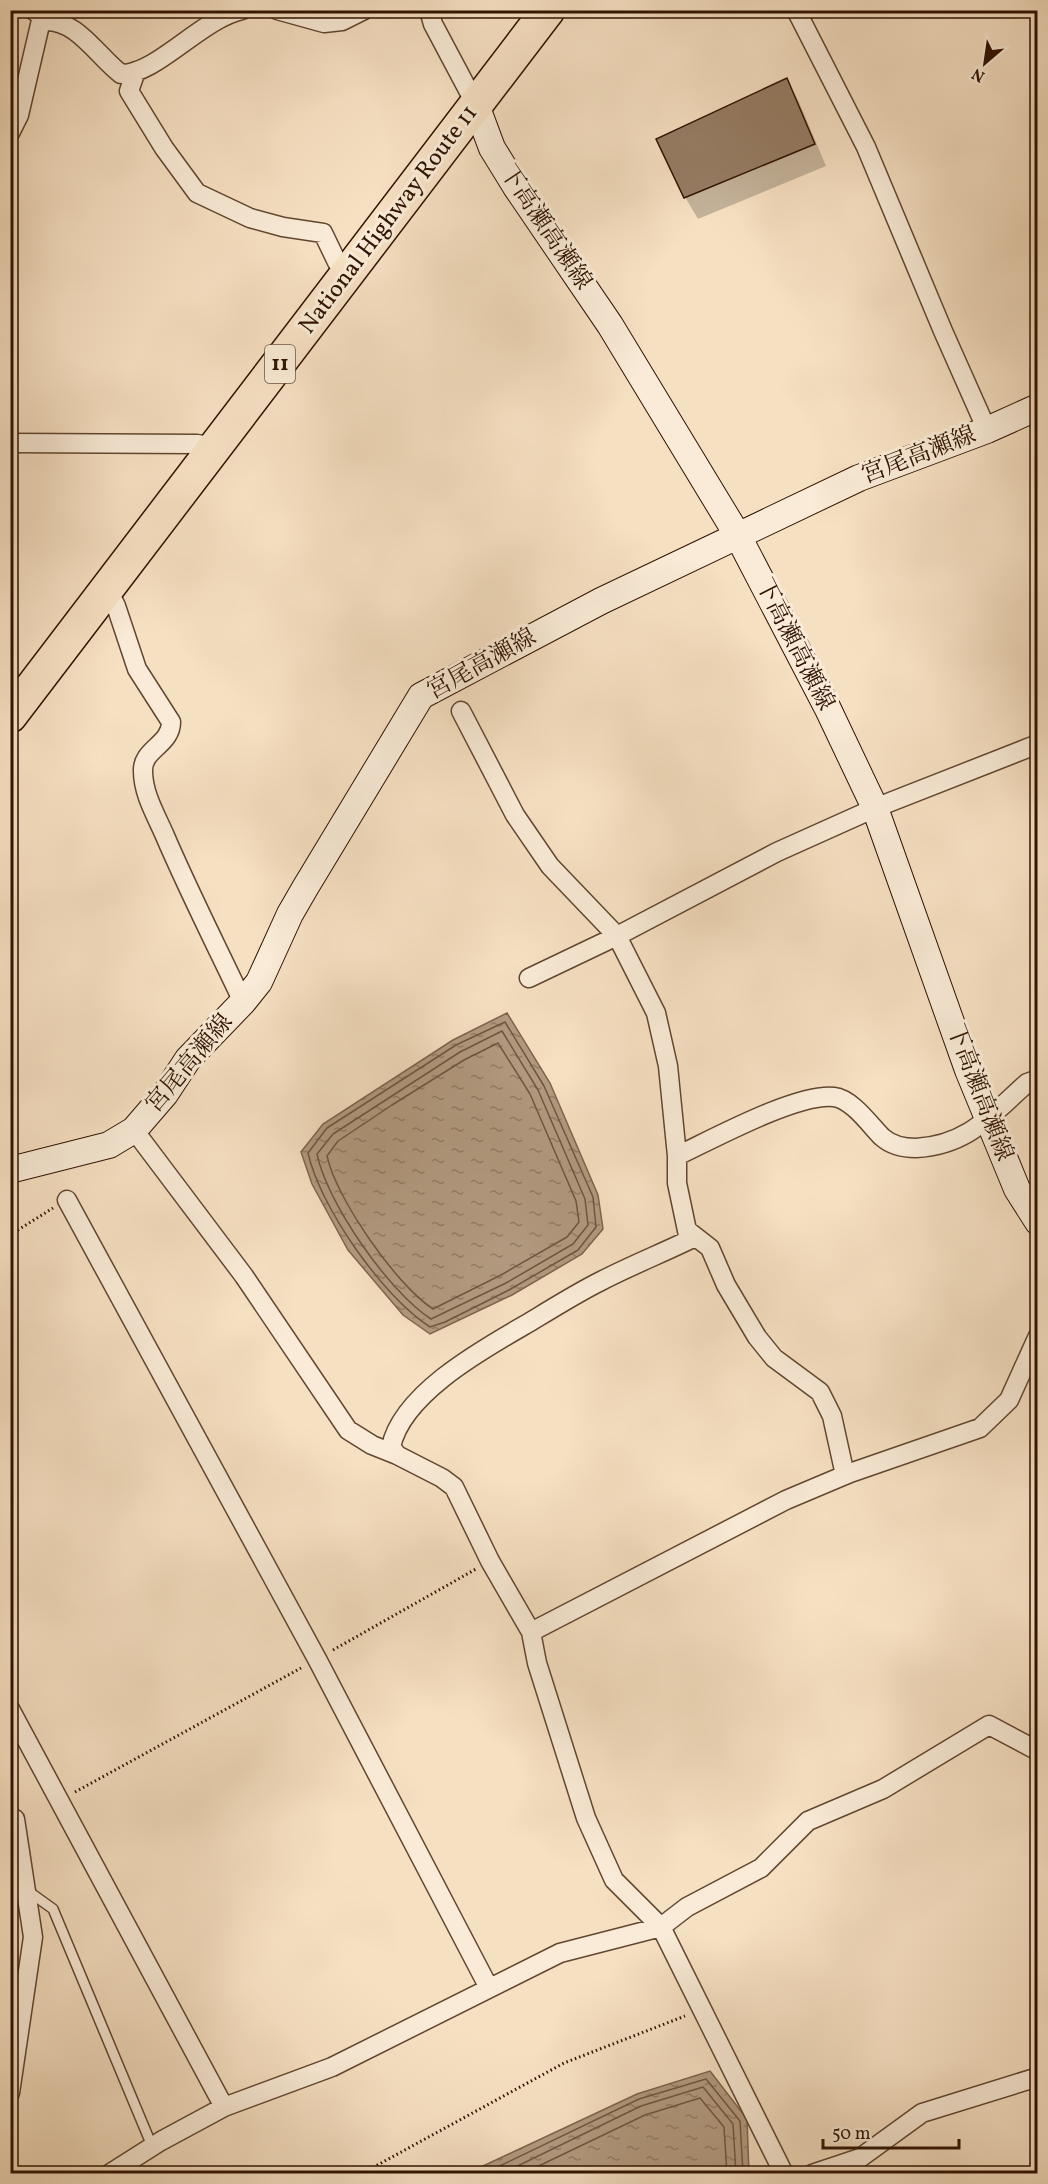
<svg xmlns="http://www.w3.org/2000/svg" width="1048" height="2184" viewBox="0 0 1048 2184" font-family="Vollkorn,'Noto Serif JP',serif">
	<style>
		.water { fill: url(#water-ripples); stroke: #7e644d; stroke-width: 1.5 }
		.shadow { fill: #0003 }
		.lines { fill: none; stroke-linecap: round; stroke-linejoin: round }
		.shore { stroke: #705640; stroke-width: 1.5 }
		.building { fill: #967d65; stroke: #2f1200; stroke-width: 1.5 }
		.lane-casing { stroke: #614630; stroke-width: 12 }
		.street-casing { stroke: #614630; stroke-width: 21 }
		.secondary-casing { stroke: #2f1200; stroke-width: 28 }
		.highway-casing { stroke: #2f1200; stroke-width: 36 }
		.path { stroke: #2f1200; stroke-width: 3; stroke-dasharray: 1.5 3; stroke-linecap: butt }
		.lane { stroke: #f9ebd7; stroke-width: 9 }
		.street { stroke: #f9ebd7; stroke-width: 18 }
		.secondary { stroke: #f9ebd7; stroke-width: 26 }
		.highway { stroke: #f6e0c2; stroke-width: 33 }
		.labels { text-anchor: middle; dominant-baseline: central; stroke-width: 6; stroke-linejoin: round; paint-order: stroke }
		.shield { fill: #f9ebd7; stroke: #6c5340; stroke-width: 1.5 }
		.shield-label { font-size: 22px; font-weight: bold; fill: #2f1200 }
		.street-label { font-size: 24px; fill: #2f1200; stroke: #f9ebd7 }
	</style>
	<defs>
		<pattern id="water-ripples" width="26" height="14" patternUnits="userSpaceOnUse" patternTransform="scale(1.5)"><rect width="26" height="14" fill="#b29a80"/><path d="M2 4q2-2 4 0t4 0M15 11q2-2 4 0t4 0" fill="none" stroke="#917c66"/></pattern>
	</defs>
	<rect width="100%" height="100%" fill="#f6e0c2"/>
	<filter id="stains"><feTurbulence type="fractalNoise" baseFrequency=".00333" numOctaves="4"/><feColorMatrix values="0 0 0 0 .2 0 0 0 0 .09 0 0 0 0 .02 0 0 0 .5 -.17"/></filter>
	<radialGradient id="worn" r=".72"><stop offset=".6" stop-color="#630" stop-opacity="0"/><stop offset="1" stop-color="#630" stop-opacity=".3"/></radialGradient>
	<!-- water -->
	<path class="water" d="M507 1013 550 1083 598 1195 603 1229 582 1254 512 1295 430 1334 403 1315 348 1250 312 1184 301 1152 323 1124 453 1040Z
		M710 2071 747 2119 749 2173H468L637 2094Z"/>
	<!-- shadow -->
	<path class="shadow" d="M787 80 799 102 826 166 698 219 685 197Z"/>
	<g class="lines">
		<!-- shore -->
		<path class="shore" d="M505 1022 544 1086 593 1197 596 1227 578 1250 509 1290 445 1322 430 1327C383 1297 320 1207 308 1153L327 1128 456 1045Z
			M502 1031 538 1090 585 1199 588 1225 573 1244 506 1283 431 1319C389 1292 327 1203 317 1154L333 1134 460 1052Z
			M498 1043 530 1094 576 1201 579 1222 567 1237 501 1275 433 1309C396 1285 336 1198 327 1156L338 1141 392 1105 464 1060Z
			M483 2174 639 2099 706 2079 740 2121 743 2174
			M501 2174 641 2106 703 2087 733 2124 736 2174
			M522 2174 645 2115 700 2098 724 2127 727 2174"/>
	</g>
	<!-- building -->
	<path class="building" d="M787 78 815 144 684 198 656 139Z"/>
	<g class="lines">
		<!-- lane casing -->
		<g class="lane-casing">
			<path id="lane" d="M10 1878 53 1909 152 2146"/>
		</g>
		<!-- street casing -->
		<g class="street-casing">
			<path id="street" d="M33 10 42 16 44 21C77 19 97 56 121 74 156 75 201 19 242 10
				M277 10 324 23 342 21 364 10
				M429 10 433 24 476 105
				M796 10 866 147 943 331 987 430
				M136 71 129 91 164 148 197 193 250 218 283 227 323 233 337 262 349 272
				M10 133 19 115 42 16
				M10 443 197 444 216 447
				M108 590 116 606 137 669 171 722C171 745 142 749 143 771 143 794 156 815 165 836 189 892 217 947 243 1002
				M529 978 617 936 777 852 875 808 1038 744
				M134 1130 244 1276 348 1430 372 1445 397 1455 442 1478 454 1487 490 1561 531 1632 537 1663 586 1818 614 1880 661 1927 784 2174
				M677 1156C713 1139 797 1093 834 1097 852 1099 870 1125 882 1137 891 1145 904 1148 916 1148 968 1145 990 1116 1027 1083L1038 1079
				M67 1200 317 1659 489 1988
				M687 1230 710 1248 726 1285 757 1337 774 1358 820 1392 832 1416 845 1475
				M397 1455 391 1447C402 1393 485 1348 530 1322 553 1308 577 1293 601 1281 630 1266 660 1254 689 1240L677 1183V1156L668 1066 656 1013 617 936 550 866 515 815 461 711
				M531 1632 786 1500 850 1473 980 1428 1009 1400 1038 1336
				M10 1709 224 2107
				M10 2093 33 1937 15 1819
				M109 2174 161 2141 224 2107 332 2067 560 1953 661 1927 687 1907 761 1868 808 1821 883 1789 989 1725 1038 1751
				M812 2174 860 2158 922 2113 1038 2077"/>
		</g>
		<!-- secondary casing -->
		<g class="secondary-casing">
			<path id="secondary" d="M476 105 492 148 516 187 610 325 738 536 828 709 875 808 968 1070 1017 1189 1038 1222
				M10 1170 109 1145 134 1130 165 1094 188 1059 243 1002 259 982 290 914 305 888 421 696 601 601 859 478 987 430 1038 407"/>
		</g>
		<!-- highway casing -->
		<g class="highway-casing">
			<path id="highway" d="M10 716 548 10"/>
		</g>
		<!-- path -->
		<path class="path" d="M10 1235 53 1208
			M333 1650 476 1569
			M75 1792 301 1668
			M361 2174 564 2063 685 2016"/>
		<!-- lane -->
		<use href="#lane" class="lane"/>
		<!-- street -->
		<use href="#street" class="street"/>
		<!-- secondary -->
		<use href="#secondary" class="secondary"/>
		<!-- highway -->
		<use href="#highway" class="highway"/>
	</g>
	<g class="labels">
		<!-- shield labels -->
		<rect class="shield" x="265" y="345" width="30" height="38" rx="4.5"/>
		<g class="shield-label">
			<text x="280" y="364">11</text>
		</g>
		<!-- street labels -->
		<g class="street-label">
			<text transform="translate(389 220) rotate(-53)">National Highway Route 11</text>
			<text transform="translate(545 228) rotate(56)">下高瀬高瀬線</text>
			<text transform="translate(919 456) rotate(-21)">宮尾高瀬線</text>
			<text transform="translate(794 645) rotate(63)">下高瀬高瀬線</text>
			<text transform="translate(482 665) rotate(-29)">宮尾高瀬線</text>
			<text transform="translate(190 1064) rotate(-50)">宮尾高瀬線</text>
			<text transform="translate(979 1093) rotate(69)">下高瀬高瀬線</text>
		</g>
	</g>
	<!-- margin -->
	<rect width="1048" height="2184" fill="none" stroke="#f6e0c2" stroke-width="36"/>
	<rect x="12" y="12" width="1024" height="2160" fill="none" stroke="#2f1200" stroke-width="3"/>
	<rect x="18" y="18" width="1012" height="2148" fill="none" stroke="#2f1200" stroke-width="1.5"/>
	<!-- north arrow -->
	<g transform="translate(985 63) rotate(209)" stroke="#f9ebd7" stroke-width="4.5" paint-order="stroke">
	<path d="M0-4.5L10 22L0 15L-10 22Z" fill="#2f1200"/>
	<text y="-9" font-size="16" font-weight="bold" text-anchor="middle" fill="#2f1200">N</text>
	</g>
	<!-- scale -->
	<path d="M823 2139v9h136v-9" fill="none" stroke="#2f1200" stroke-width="3"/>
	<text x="832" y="2139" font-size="18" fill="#2f1200" stroke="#f9ebd7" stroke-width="4.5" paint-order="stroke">50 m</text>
	<rect width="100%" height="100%" filter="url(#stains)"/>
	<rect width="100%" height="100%" fill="url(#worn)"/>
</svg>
